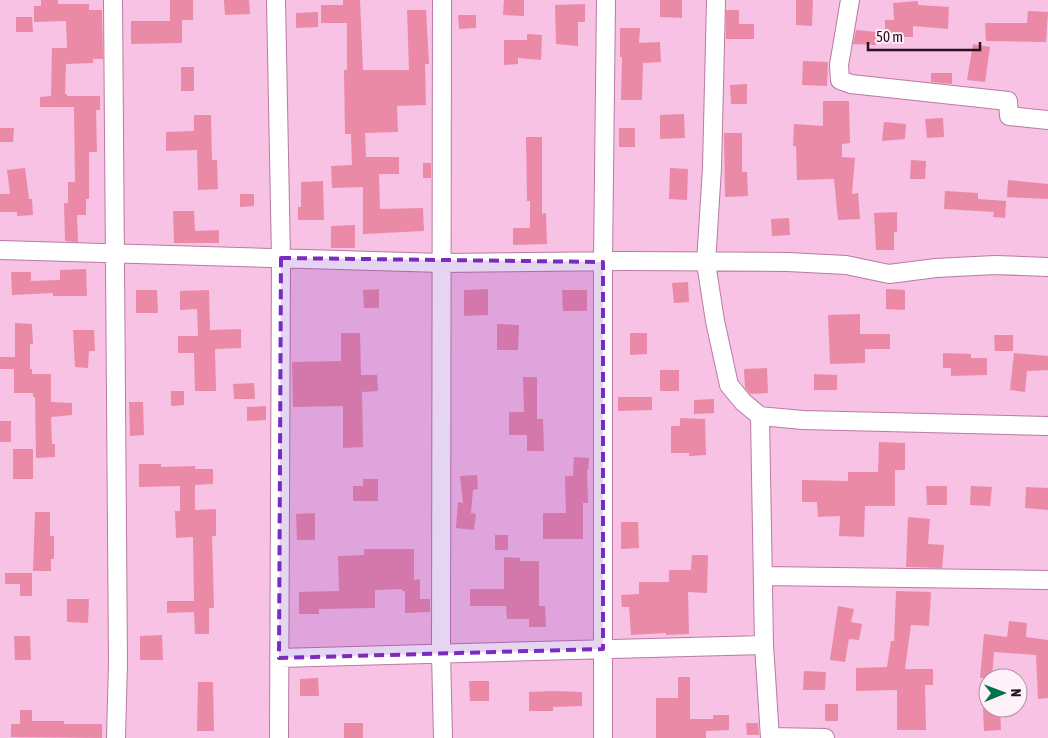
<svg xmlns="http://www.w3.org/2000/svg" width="1048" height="738" viewBox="0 0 1048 738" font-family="'Asap Condensed',sans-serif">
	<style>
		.building { fill: #ea8aa7 }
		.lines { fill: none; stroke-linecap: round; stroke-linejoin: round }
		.minor-casing { stroke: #b97ba3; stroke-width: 20 }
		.minor { stroke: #fff; stroke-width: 18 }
		.marked { fill: #7b2cbf; fill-opacity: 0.2; stroke: #7b2cbf; stroke-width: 4; stroke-dasharray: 10 6; stroke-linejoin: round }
	</style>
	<rect width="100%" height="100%" fill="#f7c2e3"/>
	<!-- building -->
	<path class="building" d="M41 0H58V4H89V10H102L103 59H93V63L66 64 65 94H67V96H100V110H96L97 152H89V199H86V215H77L78 242 65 241 64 203H68V182H75L74 107H40V97L51 96 52 48H67L66 21 34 22V6H41Z
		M170 0H193V20H182V43L131 44V21H170Z
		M224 0H249L250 14 225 15Z
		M343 0H360L363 70H409L407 10H426L429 64H425L426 105 397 106 398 132 365 133 366 157H399V174H379L380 209 423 208 424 231 363 234V187L332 188 331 166 352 165 351 134H345L344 70H347V23H321V5H343Z
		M504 0H524V16L503 15Z
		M660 0H682V18L660 17Z
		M796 0H813L812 26 796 25Z
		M918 1V5L949 7 948 29 913 26V37H885V20H894L893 3Z
		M585 4V22H578V46L556 44 555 5Z
		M726 10H739V24H754V39H726Z
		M1028 11 1048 12 1046 42 986 41 985 23H1027Z
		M318 12V27L296 28V13Z
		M458 15H476V28L459 29Z
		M16 17H32L33 32H16Z
		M620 28H640L639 43 660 42 661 62 643 63 642 100H621L622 57H620Z
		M856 30 877 32 876 45 853 44Z
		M527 34 542 35 541 60 518 58V64L504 65V40H527Z
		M973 44 990 47 985 82 967 80Z
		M803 61 828 62 827 86 802 85Z
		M181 67H194V91H181Z
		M931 73H952V84L931 82Z
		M747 84V104H731L730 85Z
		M823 101H849L850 143 842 144V157L855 158 852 194 858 193 860 219 838 220 834 179 797 180 796 146H793L794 124 823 126Z
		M684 114 685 138 660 139V115Z
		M194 115H211L212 160H217L218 189 198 190 197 150 166 151V132L194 131Z
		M943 118 944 137 927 138 925 119Z
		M884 122 906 124 905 139 882 141Z
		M0 128H14L13 142H0Z
		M619 128H635V147H619Z
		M724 133H742V172H747L748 196 725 197Z
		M526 137H542V214L546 213 547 244 513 245V228H530V201H527Z
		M911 160 926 161 925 179H910Z
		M423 163H431V178H423Z
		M25 168 29 199H32L33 215 17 216V212H0V194H10L7 170Z
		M670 168 688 169 687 200 669 199Z
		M1008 180 1048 184V199L1007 197Z
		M323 181 324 220H298V207H301V182Z
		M945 191 978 193V199L1006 201 1005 218 993 217 994 212 944 209Z
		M240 194H254V206L240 207Z
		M173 211H194L195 231 219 230V243H174Z
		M897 212V232H894V250H876L874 213Z
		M789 218 790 235 772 236 771 219Z
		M355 225V248H331V226Z
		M86 269 87 296H53V293L12 295 11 272H31V281L60 280V270Z
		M688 282 689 302 674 303 672 283Z
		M379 289V308H364L363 290Z
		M488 289V315L464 316V290Z
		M886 289 905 290V310L886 309Z
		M136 290H157L158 313H136Z
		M209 290 210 330 241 329V348L215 349 216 391H195L194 353H178V336H198L197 309 180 310V291Z
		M562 290H587V311H563Z
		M860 314V334H890V349H865V363L830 364 828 315Z
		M15 323 32 324 33 344H30V369H32V374H51V402L72 403V415L51 417 52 444H55V457L36 458 35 397H33V393H14V369H0V357H15Z
		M497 324 519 325 518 350H497Z
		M73 330H94L95 351H89L88 368 75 367Z
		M341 333H360L361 375H377L378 391 362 392 363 447 343 448V406L293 407 292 362 341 361Z
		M630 333H647V354L630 355Z
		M994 335H1013V351H995Z
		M943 353 971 354V358H987V375L951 376V368H943Z
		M1014 353 1048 356V370L1027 371 1025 392 1010 390Z
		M767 368 768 393 750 394 745 388 744 369Z
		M660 370H679V391H660Z
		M814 374 837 375V390H814Z
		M523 377H537V419H543L544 451H527V435H509V412H524Z
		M254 383 255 399H234L233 384Z
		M171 391H184V405L171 406Z
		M618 397H652V410L618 411Z
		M714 399V413L694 414V400Z
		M129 402H143L144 435 130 436Z
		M266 406V420L247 421V407Z
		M680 418 705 419 706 455 689 456V453H671V426H680Z
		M0 421H11V442H0Z
		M879 442 905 443V470H895V506H865L864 537 839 536 840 516 818 517 817 502H802V480L848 481V472H878Z
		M13 449H33V479H13Z
		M574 457 589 458 588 470H587L588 503H583V539H543V513H566L565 476H573Z
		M139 464H161V467L195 466V469H213V484L195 485V510L216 509V536H212L214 608H209V634H195L194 612 167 613V601H194L193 537 176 538 175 511H180V486L139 487Z
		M477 475 478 489 473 490 471 513 476 514 474 530 456 528 458 502 463 503 460 476Z
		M363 479H378V501H353V486H363Z
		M926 486H947V505H927Z
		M971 486 992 487 990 506 970 505Z
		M1026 487 1048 488V510L1025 508Z
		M35 512H50V536H54V559H51V571H33Z
		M315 513V540H297L296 514Z
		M908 517 930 519 928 544 944 545 942 568 906 567Z
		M621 522H638L639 548 621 549Z
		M495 535H508V550H495Z
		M364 549H414V580L420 579V599H430V612L405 613V591H402V589L375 590V608L319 609V614H299V592L339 591 338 556 364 555Z
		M692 555H708L707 593 688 592 689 634 666 635V633L631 635 629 607H622L621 595 639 594V582H669V570H691Z
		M504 557 520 558V561H539V606H545L546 627H529V619H507L506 606H470V589H504Z
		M5 573H32V596H20V584H5Z
		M896 591 931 592 929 626 911 625 905 669H933V685H925L926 730H897V690L856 691V668L887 667 891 641H894Z
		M67 599H89L88 623 67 622Z
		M838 606 854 609 851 622 862 624 859 640 849 639 845 662 830 660Z
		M1009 621 1027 623 1026 637 1048 640V698L1038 699 1036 655 994 652 992 678H980L984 634 1007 637Z
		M162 635 163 660H140V636Z
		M14 636H30L31 660H15Z
		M804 671 826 672 825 690H803Z
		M678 677H690V719H713V715H729V730L706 731V738H656V698H678Z
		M318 678 319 696H300V679Z
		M469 681H489V701H470Z
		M198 682H213L214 731H197Z
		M553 691 582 692V706L553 707V711H529V692Z
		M825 704H838V721H825Z
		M983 708H1000L1001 730 984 731Z
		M20 710H32V721H64V724H102V738L11 737V724H20Z
		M344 723H363V738H344Z
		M746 723H758L759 735H747Z"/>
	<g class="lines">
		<!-- minor casing -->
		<g class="minor-casing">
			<path id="minor" d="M113 0 118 663 116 738
				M276 0 281 258 279 738
				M442 0 441 653 443 738
				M716 0 712 168 706 263 715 321 729 385 743 402 760 416 803 420 1048 426
				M850 0 839 65 840 80 851 84 1008 101 1009 116 1048 120
				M0 250 442 263 624 261 788 262 846 265 889 274 936 268 995 265 1048 267
				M760 416 764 645 770 738
				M763 576 1048 580
				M279 658 764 645
				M770 737 825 738
				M603 738V262L606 0"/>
		</g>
		<!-- minor -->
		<use href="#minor" class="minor"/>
	</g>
	<!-- marked area -->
	<path class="marked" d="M281 258 603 262V649L279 658Z"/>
	<!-- north arrow -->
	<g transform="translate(1003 693) rotate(89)"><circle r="24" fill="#fff1f9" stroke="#a997a2"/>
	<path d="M0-4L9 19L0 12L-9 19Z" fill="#03724b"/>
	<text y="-8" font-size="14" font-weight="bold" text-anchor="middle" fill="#281120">N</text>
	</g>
	<!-- scale -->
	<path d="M868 42v8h112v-8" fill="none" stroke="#281120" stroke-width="2.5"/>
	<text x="876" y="42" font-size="15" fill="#281120" stroke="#fff1f9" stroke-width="4" paint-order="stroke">50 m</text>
</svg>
